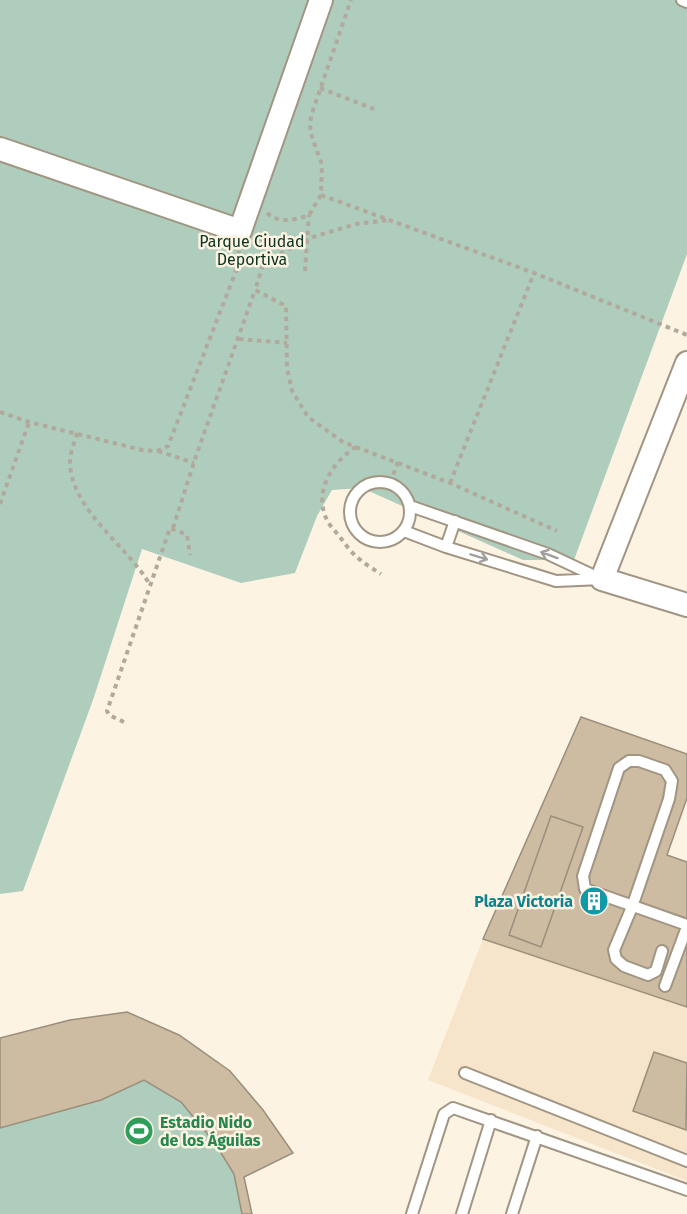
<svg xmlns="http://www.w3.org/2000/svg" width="687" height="1214" viewBox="0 0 687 1214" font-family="'Fira Sans',sans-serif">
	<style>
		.built { fill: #f6e5ca }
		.green { fill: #afcdbc }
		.building { fill: #cdbca1; stroke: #9a8e7c; stroke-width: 1.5 }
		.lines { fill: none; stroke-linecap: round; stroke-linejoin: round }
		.lane-casing { stroke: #a19583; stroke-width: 14 }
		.street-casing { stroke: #a19583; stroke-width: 26 }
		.path { stroke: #b1a99c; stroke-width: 4; stroke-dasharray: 4.5 4.5; stroke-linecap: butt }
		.lane { stroke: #fff; stroke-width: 10 }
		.street { stroke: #fff; stroke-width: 22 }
		.oneway { stroke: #a19f9d }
		.labels { text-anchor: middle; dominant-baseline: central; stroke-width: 5; stroke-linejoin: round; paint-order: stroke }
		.park-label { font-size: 16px; fill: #0a3422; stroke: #fdf3e3 }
		.culture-label { font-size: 16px; font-weight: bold; fill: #0d838f; stroke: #fdf3e3; text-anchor: end }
		.leisure-label { font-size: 16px; font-weight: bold; fill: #27864d; stroke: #fdf3e3; text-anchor: start }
	</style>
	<rect width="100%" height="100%" fill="#fdf3e3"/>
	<!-- built -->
	<path class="built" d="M483 939 687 1007V1181L428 1080Z"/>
	<!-- green -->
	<path class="green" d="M0 0H687V254L574 560H523L362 488 332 490 317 516 295 573 241 583 142 549 93 700 23 891 0 894Z
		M127 1012C144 1020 162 1026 178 1035 229 1063 260 1106 293 1153L244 1177 252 1214H0V1038Z"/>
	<!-- building -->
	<path class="building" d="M581 717 687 754V798L667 855 687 862V1007L483 939Z
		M551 816 583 827 541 947 509 935Z
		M127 1012 179 1035 230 1071 263 1110 293 1153 244 1177 252 1214H242L234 1174 215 1143 181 1102 144 1080 101 1100 0 1128V1038L70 1020Z
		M654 1052 687 1063 686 1130 633 1111Z"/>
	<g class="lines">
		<!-- lane casing -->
		<g class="lane-casing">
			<path id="lane" d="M682 0 687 2
				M350 512a30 30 0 1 1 60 0a30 30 0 1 1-60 0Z
				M410 506 548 554 599 578
				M404 531 446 547 556 581 602 579
				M446 547 455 521
				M662 951 656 971 648 975 624 966 616 959 614 950 632 907 669 799 672 781 665 770 639 761H629L619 768 583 876 585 889 687 925
				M665 986 687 927
				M465 1073 687 1161
				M412 1214 444 1114 453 1108 687 1190
				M462 1214 491 1120
				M512 1214 537 1136"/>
		</g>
		<!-- street casing -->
		<g class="street-casing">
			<path id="street" d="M0 149 240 231 321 0
				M687 363 602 579 687 605"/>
		</g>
		<!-- path -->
		<path class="path" d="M320 88 374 109
			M321 195 534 273 687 335
			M267 213C279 224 295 220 309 215L321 195 322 165 310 131 311 116 351 0
			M258 238 270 243 255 290 286 306 287 368 292 391 308 417 343 442 450 483 557 531
			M264 262 313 237 356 224 389 220
			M305 271 309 215
			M239 339 287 343
			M0 412 29 422 142 450 157 451 168 446 236 271 239 250
			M77 433C75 442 70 452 70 461 70 510 128 546 150 585
			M356 447C332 462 312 493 328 522 331 527 336 532 340 537 345 544 351 552 358 558 365 564 373 569 381 574
			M158 451 194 463
			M390 483 398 462
			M450 483 534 273
			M0 504 29 422
			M173 528 196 456 255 290
			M124 722 109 715 107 711 170 528 187 535 190 555"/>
		<!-- lane -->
		<use href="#lane" class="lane"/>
		<!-- street -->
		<use href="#street" class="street"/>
	</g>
	<!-- one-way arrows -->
	<defs><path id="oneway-shaft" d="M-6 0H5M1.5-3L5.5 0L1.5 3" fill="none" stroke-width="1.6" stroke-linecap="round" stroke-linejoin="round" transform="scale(1.5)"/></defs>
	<g class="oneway">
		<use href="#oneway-shaft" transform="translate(549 555) rotate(-160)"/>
		<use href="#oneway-shaft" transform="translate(479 557) rotate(17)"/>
	</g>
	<!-- icons -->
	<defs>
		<g id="building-disc" transform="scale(1.5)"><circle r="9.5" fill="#0f9aa8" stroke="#fdf3e3"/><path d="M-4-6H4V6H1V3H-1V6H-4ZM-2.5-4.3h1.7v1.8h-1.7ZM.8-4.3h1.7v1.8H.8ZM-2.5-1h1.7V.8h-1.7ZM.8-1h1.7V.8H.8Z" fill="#fff"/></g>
		<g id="stadium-disc" transform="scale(1.5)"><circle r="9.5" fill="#2e9e5b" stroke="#fdf3e3"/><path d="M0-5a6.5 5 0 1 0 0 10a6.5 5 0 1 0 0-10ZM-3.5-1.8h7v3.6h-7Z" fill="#fff"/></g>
	</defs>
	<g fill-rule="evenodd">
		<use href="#building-disc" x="594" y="901"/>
		<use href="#stadium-disc" x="139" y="1131"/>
	</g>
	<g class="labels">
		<!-- park labels -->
		<g class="park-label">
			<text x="252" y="241">Parque Ciudad<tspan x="252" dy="18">Deportiva</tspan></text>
		</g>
		<!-- culture labels -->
		<g class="culture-label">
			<text x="573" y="901">Plaza Victoria</text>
		</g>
		<!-- leisure labels -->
		<g class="leisure-label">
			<text x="160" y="1122">Estadio Nido<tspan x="160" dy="18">de los Águilas</tspan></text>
		</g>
	</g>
</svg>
